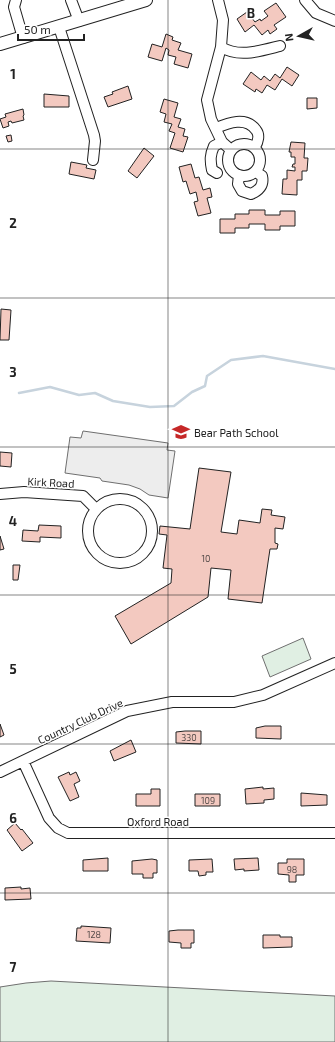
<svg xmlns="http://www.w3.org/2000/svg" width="335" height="1042" viewBox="0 0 335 1042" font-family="'Exo 2',sans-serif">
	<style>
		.green { fill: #e0efe3; stroke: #6f6f6f }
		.parking { fill: #ededed; stroke: #6f6f6f }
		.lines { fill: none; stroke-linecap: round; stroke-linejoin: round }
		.stream { stroke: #c7d3dd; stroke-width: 2.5 }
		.building { fill: #f3c9c0; stroke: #222 }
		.minor-casing { stroke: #222; stroke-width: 12 }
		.major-casing { stroke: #222; stroke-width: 14 }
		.minor { stroke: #fff; stroke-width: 10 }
		.major { stroke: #fff; stroke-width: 12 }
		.grid { fill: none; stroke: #222; stroke-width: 1; stroke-opacity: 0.55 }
		.labels { text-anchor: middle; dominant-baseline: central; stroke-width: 3; stroke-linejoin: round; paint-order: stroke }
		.number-label { font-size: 9px; fill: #564c4a }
		.poi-label { font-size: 11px; fill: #222; stroke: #fff; text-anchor: start }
		.street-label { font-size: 11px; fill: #222; stroke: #fff }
		.grid-label { font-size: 13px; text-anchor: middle; font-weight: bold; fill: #222; stroke: #fff; stroke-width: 3; stroke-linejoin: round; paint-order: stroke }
	</style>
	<rect width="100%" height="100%" fill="#fff"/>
	<!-- green -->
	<path class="green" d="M303 638 311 659 270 677 262 656Z
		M51 981 335 996V1042H0V987L26 983Z"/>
	<!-- parking -->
	<path class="parking" d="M83 431 168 443 167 450 175 451 168 498 149 495 140 489 129 485 102 481 100 478 65 473 70 437 81 438Z"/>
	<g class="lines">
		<!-- stream -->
		<path class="stream" d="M19 393 50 387 79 395 95 393 113 401 150 407 174 406 192 392 205 386 207 376 231 360 263 356 335 369"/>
	</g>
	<!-- building -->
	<path class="building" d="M276 3 286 17 274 25 277 29 270 34 268 30 262 35 254 25 245 32 237 19 247 12 255 22 260 19 261 21 268 16 264 11Z
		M166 34 173 37 172 40 181 43 178 50 192 54 188 68 174 64 176 57 168 55 169 50 166 48 162 61 148 57 152 44 162 47Z
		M287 67 299 75 292 86 282 79 275 90 267 85 262 93 256 89 255 92 243 84 251 72 261 80 264 76 270 81 275 74 280 78Z
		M128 86 132 99 108 107 104 97 113 94 112 92Z
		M44 94 69 96V107H44Z
		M307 98H317V108L307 109Z
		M164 99 178 103 174 117 181 119 178 127 185 129 183 136 188 137 183 152 170 148 175 133 169 131 172 124 164 122 166 114 160 112Z
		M23 109 24 115 23 116 24 120 12 123 11 121 8 122 9 126 3 128 0 119 6 117 5 114Z
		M11 135 12 141 8 142 6 136Z
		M291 142 305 143 304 158H308L307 171H302V180H297V195L282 194 283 179H287V170L295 171V167H292L293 164H295V157H291V152H289Z
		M144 148 154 156 137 178 128 171Z
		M71 162 87 165 86 168 96 170 94 179 69 174Z
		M191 164 195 178 199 177 203 190 210 188 212 197 207 198 211 213 198 216 194 202 198 201 196 192 190 194 186 181 183 182 179 167Z
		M249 210H265V215H280V211H295V226H280V230H265V224H249V228H235V233H220V219H235V214H249Z
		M1 309 11 310 9 340H0Z
		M0 452 12 453 11 467 0 466Z
		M199 468 231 472 221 532 237 534 239 520 260 523 262 509 272 510 271 515 285 517 283 529 275 528V543L278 544 277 549H270L262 603 228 599 231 570 211 568 208 597 131 644 115 616 171 583 172 569 163 568 167 535 159 534 160 526 190 529Z
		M39 525 61 526V538L40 537V542L22 541 23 530 38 531Z
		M0 536 4 549 0 550Z
		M13 565H20L18 580H13Z
		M0 724 4 735 0 737Z
		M265 726H281V739L256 738V728Z
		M185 731H201V744L176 743V732Z
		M131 740 136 752 114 761 110 751Z
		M69 772 70 775 76 772 80 781 74 784 79 797 70 801 58 777Z
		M263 787V789L274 788V799L264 800V803L246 804 245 789Z
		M151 789H160V806H136V794H151Z
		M301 793 327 795V805L301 806Z
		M195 794H220V806H195Z
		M15 823 21 830 22 829 33 843 22 851 7 830Z
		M108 858V871H83V860Z
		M258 858 259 870 244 871V869L235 870 234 859Z
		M152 859 157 860V873H153V878H143V874H132V861Z
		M212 859 213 872H206V875L199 876 198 871H189V860Z
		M287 859H304V875H296V882H289V875L278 874V863H287Z
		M21 887V889L30 888 31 899 5 900V888Z
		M81 926 111 928 110 943 76 941 77 928H81Z
		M178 930H194V943H191V948H181V943L169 942V931Z
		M263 935H280V937H292V947L263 948Z"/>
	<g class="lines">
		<!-- minor casing -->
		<g class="minor-casing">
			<path id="minor" d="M16 0 14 7 23 38
				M71 0 79 21
				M218 0 223 20 221 47 207 100 211 119 222 142 231 150
				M305 0 316 13 335 21
				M59 27 94 135 95 141 93 160
				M221 47C239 58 260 51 280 46
				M216 128C228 123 246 116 256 130 260 135 258 142 255 147
				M228 160a16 16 0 1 1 32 0a16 16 0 1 1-32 0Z
				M217 173 212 170C210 160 210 155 214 146L222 142
				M239 175 238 184 242 191 251 194C260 190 264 185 262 176L256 172
				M0 494 24 492 83 496 96 509
				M88 531a32 32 0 1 1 64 0a32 32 0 1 1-64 0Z
				M23 761 49 818 58 828 68 833H335
				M0 772 127 711 172 702H234L263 695 335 663"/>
		</g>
		<!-- major casing -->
		<g class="major-casing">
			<path id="major" d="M0 44 146 0"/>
		</g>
		<!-- minor -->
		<use href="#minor" class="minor"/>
		<!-- major -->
		<use href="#major" class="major"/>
	</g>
	<!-- grid -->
	<path class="grid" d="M168 0V1042M0 149H335M0 298H335M0 447H335M0 595H335M0 744H335M0 893H335"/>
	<!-- icons -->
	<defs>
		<g id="school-bare" transform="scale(1.38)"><path d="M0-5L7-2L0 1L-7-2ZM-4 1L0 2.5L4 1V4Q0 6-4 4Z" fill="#c62828" stroke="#fff" stroke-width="2.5" paint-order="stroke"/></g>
	</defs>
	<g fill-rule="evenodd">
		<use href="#school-bare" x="181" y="432"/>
	</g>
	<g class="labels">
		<!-- number labels -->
		<g class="number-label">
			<text x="206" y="558">10</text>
			<text x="189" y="737">330</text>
			<text x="208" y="800">109</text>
			<text x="292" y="869">98</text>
			<text x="94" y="934">128</text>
		</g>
		<!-- poi labels -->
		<g class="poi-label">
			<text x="194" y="432">Bear Path School</text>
		</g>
		<!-- street labels -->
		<g class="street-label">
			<text transform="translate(51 482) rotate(3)">Kirk Road</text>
			<text transform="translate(80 721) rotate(-25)">Country Club Drive</text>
			<text x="158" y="821">Oxford Road</text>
		</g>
	</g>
	<g class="grid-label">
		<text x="251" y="18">B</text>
		<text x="13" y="79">1</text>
		<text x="13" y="228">2</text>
		<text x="13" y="377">3</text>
		<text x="13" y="526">4</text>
		<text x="13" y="674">5</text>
		<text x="13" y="823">6</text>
		<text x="13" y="972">7</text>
	</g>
	<!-- north arrow -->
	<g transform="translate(299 36) rotate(262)" stroke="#ffffff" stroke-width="3" paint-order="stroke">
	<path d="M0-3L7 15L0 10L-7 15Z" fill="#222222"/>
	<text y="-6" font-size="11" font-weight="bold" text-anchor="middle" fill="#222222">N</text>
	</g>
	<!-- scale -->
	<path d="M18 34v6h66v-6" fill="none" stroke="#222222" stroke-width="2"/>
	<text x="24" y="34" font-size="12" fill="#222222" stroke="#ffffff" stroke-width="3" paint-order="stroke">50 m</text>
</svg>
